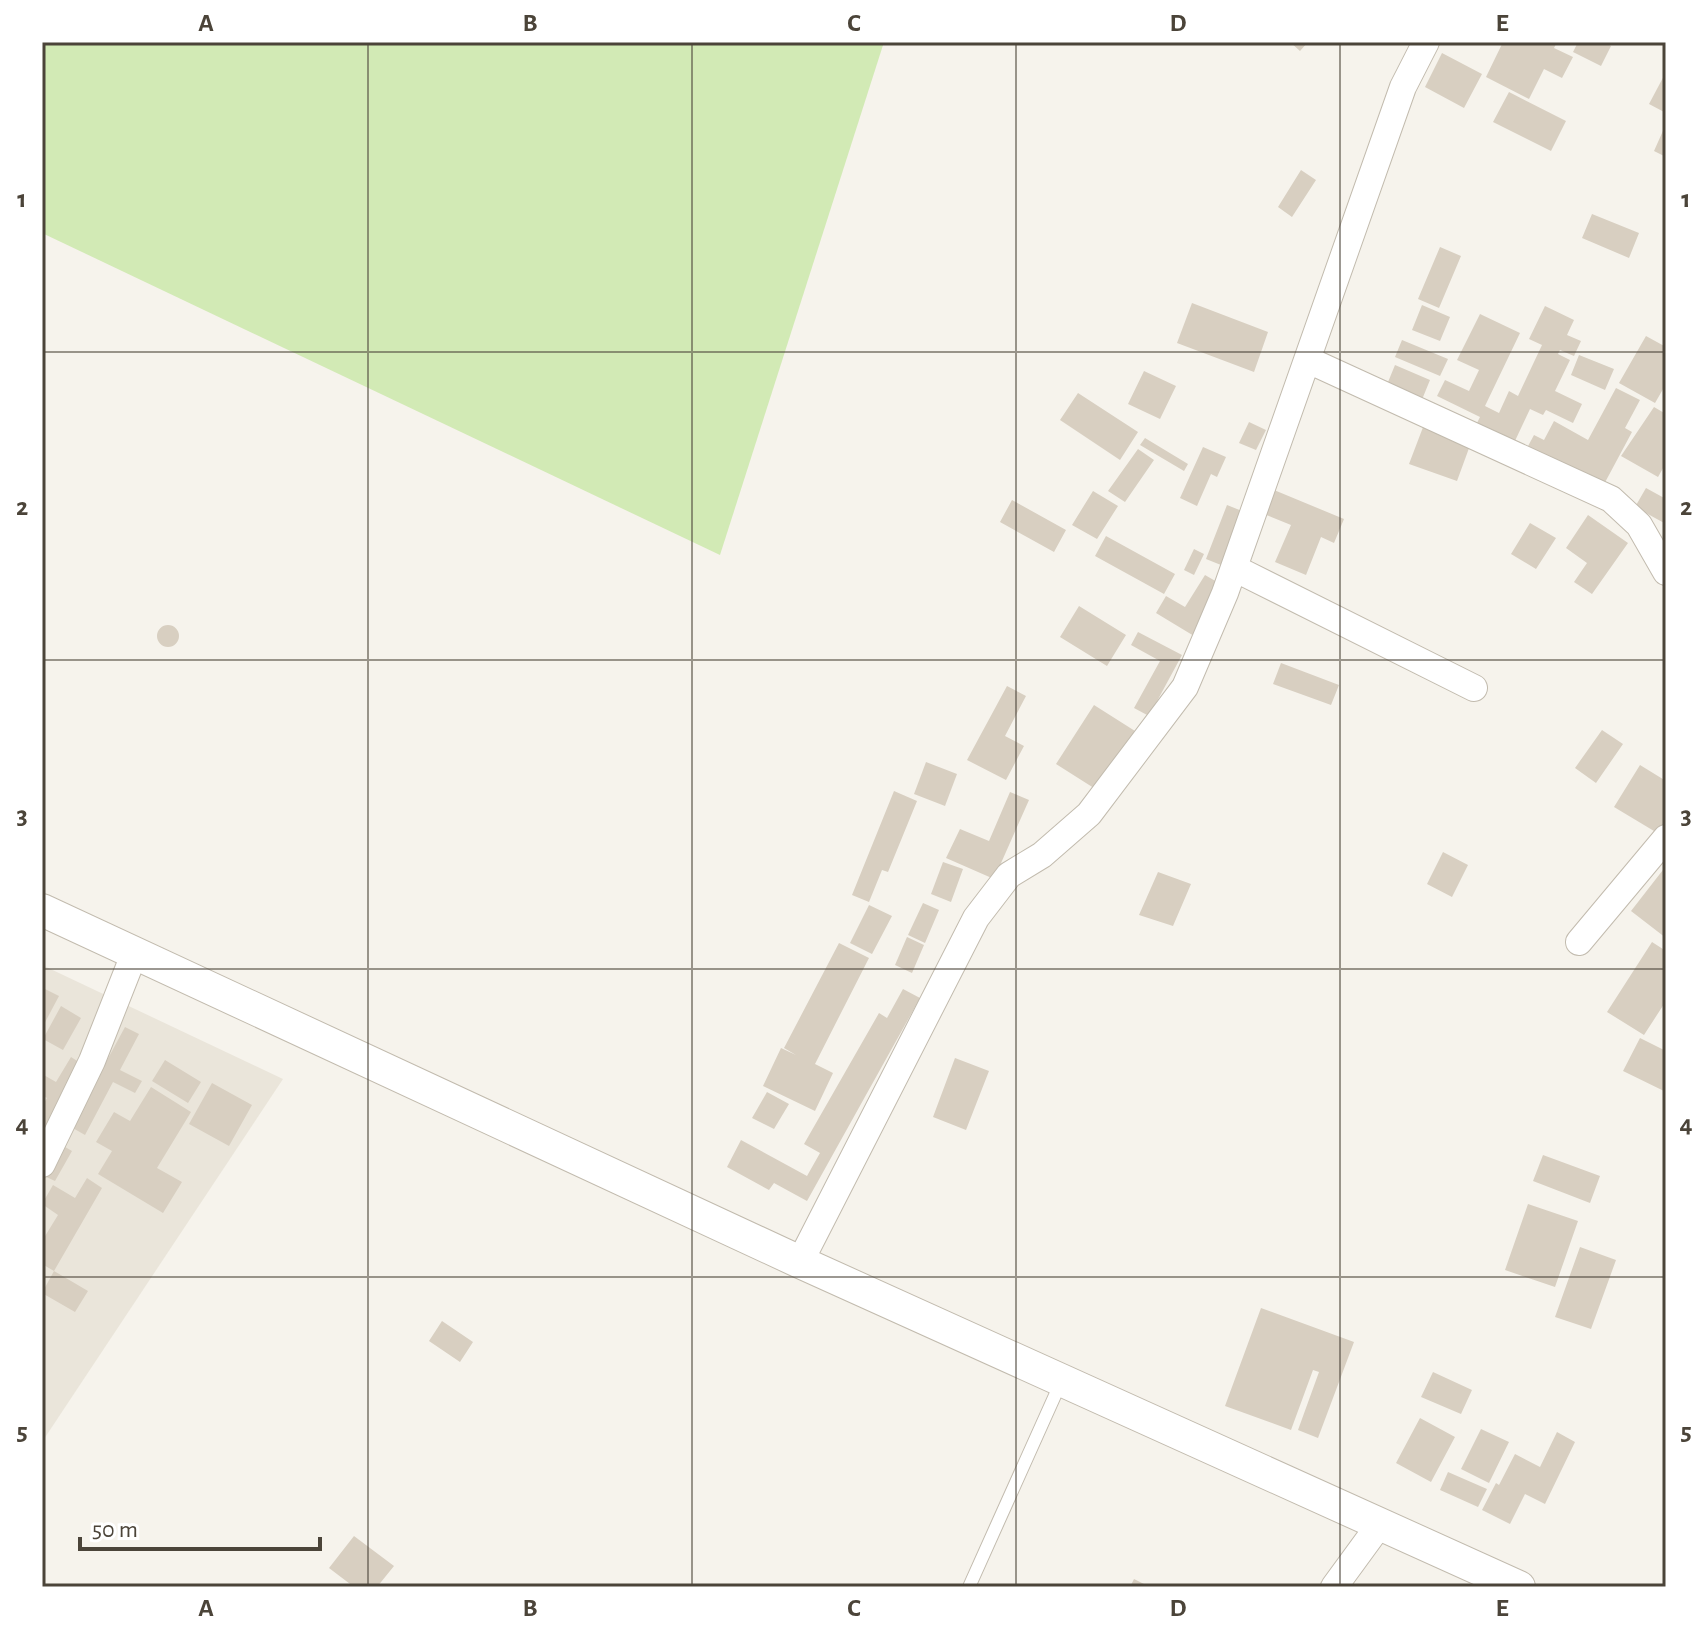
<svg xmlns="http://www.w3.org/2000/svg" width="1708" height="1629" viewBox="0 0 1708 1629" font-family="'Alegreya Sans',sans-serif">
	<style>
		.residential { fill: #eae5da }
		.green { fill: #d2eab5 }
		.building { fill: #d8cfc1 }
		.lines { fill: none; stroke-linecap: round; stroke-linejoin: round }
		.service-casing { stroke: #c2bbae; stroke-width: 14 }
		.minor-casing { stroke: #c2bbae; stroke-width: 28 }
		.tertiary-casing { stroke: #c2bbae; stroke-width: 34 }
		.service { stroke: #fff; stroke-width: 12 }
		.minor { stroke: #fff; stroke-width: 26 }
		.tertiary { stroke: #fff; stroke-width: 32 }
		.grid { fill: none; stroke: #4b4439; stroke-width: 2; stroke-opacity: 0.55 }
		.neatline { fill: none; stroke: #4b4439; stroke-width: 3 }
		.grid-label { font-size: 26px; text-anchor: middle; font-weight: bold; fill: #4b4439 }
	</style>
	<rect width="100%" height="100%" fill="#f6f3ec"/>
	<!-- residential -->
	<path class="residential" d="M42 965 283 1079 42 1442Z"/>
	<!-- green -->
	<path class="green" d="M42 42H884L720 555 42 233Z"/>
	<!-- building -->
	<path class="building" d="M1290 42H1308L1300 51Z
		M1503 42H1557L1554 48 1573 57 1562 78 1544 69 1529 99 1486 77Z
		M1578 42H1604L1611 46 1601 66 1573 52Z
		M1442 53 1482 74 1464 108 1425 87Z
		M1666 72V113L1649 104Z
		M1509 92 1566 121 1551 151 1493 122Z
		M1666 124V157L1654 151Z
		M1301 170 1316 180 1292 217 1278 207Z
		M1592 214 1639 233 1629 258 1582 238Z
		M1440 247 1461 256 1439 308 1418 299Z
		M1192 303 1268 332 1254 372 1177 343Z
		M1422 305 1450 317 1440 341 1412 330Z
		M1545 306 1574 320 1567 335 1581 341 1574 356 1560 350 1558 354 1570 360 1555 391 1582 404 1573 423 1546 410 1543 415 1530 409 1514 443 1476 425 1480 417 1437 396 1445 380 1469 391 1479 370 1457 360 1480 314 1520 333 1485 406 1499 413 1509 391 1518 396 1542 345 1529 339Z
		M1646 336 1666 347V384L1655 403 1619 383Z
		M1402 340 1448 359 1440 376 1395 357Z
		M1579 355 1614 369 1605 390 1571 375Z
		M1395 365 1430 380 1421 402 1386 387Z
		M1144 371 1176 386 1160 419 1128 404Z
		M1616 388 1640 400 1625 428 1632 432 1602 488 1527 448 1534 435 1544 440 1554 421 1588 440Z
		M1078 393 1138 432 1120 460 1060 420Z
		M1654 407 1666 414V463L1658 477 1621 456Z
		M1249 422 1266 430 1256 450 1239 443Z
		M1425 422 1472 440 1457 481 1409 464Z
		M1145 438 1188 464 1184 471 1140 445Z
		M1203 447 1226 457 1217 477 1211 474 1197 506 1180 498Z
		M1138 449 1154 460 1125 502 1108 491Z
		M1646 488 1666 499V524L1635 507Z
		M1274 490 1344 519 1334 543 1321 537 1306 575 1275 562 1291 525 1264 514Z
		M1093 491 1118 506 1097 539 1072 525Z
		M1012 500 1066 530 1054 552 1000 522Z
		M1227 505 1242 511 1221 565 1206 559Z
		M1588 515 1628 543 1592 594 1574 582 1587 563 1566 548Z
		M1530 523 1556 538 1536 569 1511 554Z
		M1106 536 1175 574 1164 594 1095 556Z
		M1194 549 1204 554 1194 575 1184 570Z
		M1205 575 1224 586 1194 636 1156 613 1166 596 1185 607Z
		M1079 606 1126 635 1107 666 1060 637Z
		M157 636a11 11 0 1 1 22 0a11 11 0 1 1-22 0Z
		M1138 632 1182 655 1149 716 1134 708 1160 661 1131 645Z
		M1281 663 1339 685 1331 705 1273 684Z
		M1007 686 1026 696 1005 736 1024 746 1006 780 967 760Z
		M1094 705 1135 731 1097 790 1056 764Z
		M1602 730 1623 744 1596 783 1575 768Z
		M926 762 957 774 945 806 914 794Z
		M1640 765 1666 781V823L1659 834 1614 807Z
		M894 791 917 801 888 872 882 870 869 902 852 895Z
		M1010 792 1029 800 994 879 946 858 960 829 989 841Z
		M1443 852 1468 865 1452 897 1427 884Z
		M943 862 963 869 951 902 931 894Z
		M1666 866V938L1631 911Z
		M1158 872 1191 884 1173 926 1139 915Z
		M923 903 939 910 925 943 908 935Z
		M869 905 892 916 872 954 850 943Z
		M907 937 924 945 912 973 895 965Z
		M1652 942 1666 951V1001L1644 1035 1607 1012Z
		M839 943 869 958 815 1064 833 1073 815 1111 763 1086 781 1048 796 1055 784 1048Z
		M43 988 59 996 42 1028V990Z
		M903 989 920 998 807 1201 774 1183 769 1190 727 1167 741 1140 807 1176 820 1153 804 1144 879 1013 887 1018Z
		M61 1006 81 1018 63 1050 43 1039Z
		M125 1027 139 1034 120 1070 142 1081 135 1093 113 1082 85 1135 71 1127Z
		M1640 1038 1666 1051V1092L1623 1071Z
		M71 1057 85 1066 42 1139V1106L47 1098 42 1095V1074L56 1082Z
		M955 1058 989 1071 966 1130 933 1117Z
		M165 1060 201 1082 188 1103 152 1081Z
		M212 1083 252 1105 229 1146 189 1124Z
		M151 1087 191 1112 157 1168 182 1182 163 1213 98 1174 112 1151 96 1142 114 1112 130 1121Z
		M767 1092 789 1104 774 1129 752 1118Z
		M60 1144 72 1151 55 1181 42 1175Z
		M1543 1155 1600 1176 1590 1203 1533 1181Z
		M87 1178 102 1188 54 1271 42 1264V1241L58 1215 42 1204 53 1185 75 1198Z
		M1528 1204 1578 1221 1555 1287 1505 1270Z
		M1580 1247 1616 1260 1591 1329 1555 1317Z
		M54 1271 88 1291 75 1312 42 1293Z
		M1261 1308 1354 1342 1318 1438 1298 1430 1319 1372 1313 1370 1291 1430 1225 1406Z
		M442 1321 473 1342 460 1362 429 1341Z
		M1433 1372 1472 1390 1461 1414 1421 1397Z
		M1420 1418 1455 1437 1431 1482 1396 1463Z
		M1481 1429 1509 1442 1489 1483 1461 1469Z
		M1557 1432 1575 1442 1545 1504 1525 1494 1510 1524 1482 1510 1496 1483 1499 1485 1515 1454 1540 1467Z
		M1448 1472 1487 1489 1478 1507 1440 1490Z
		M354 1536 394 1566 377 1587H354L329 1568Z
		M1134 1579 1150 1587H1130Z"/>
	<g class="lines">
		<!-- service casing -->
		<g class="service-casing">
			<path id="service" d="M969 1587 1061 1382"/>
		</g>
		<!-- minor casing -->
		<g class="minor-casing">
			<path id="minor" d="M1308 360 1611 499 1639 525 1666 572
				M1234 568 1474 688
				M1579 942 1666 838
				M42 1164 92 1061 135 952
				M800 1262 976 918 1009 875 1042 855 1089 814 1185 687 1225 593 1403 87 1426 42
				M1334 1587 1380 1524"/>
		</g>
		<!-- tertiary casing -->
		<g class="tertiary-casing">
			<path id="tertiary" d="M42 910 800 1262 1519 1587"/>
		</g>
		<!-- service -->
		<use href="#service" class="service"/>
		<!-- minor -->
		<use href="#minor" class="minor"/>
		<!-- tertiary -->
		<use href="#tertiary" class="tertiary"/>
	</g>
	<!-- grid -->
	<path class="grid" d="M368 42V1587M692 42V1587M1016 42V1587M1340 42V1587M42 352H1666M42 660H1666M42 969H1666M42 1277H1666"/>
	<!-- border -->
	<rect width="1708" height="1629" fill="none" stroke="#ffffff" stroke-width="88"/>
	<!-- scale -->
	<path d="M80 1537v12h240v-12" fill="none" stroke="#4b4439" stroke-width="4"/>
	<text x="92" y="1537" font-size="24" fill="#4b4439" stroke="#ffffff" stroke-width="6" paint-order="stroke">50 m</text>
	<rect x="44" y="44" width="1620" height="1541" class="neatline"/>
	<g class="grid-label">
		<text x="206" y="31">A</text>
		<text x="530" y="31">B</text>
		<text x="854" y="31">C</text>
		<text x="1178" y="31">D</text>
		<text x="1502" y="31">E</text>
		<text x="22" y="207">1</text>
		<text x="1686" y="207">1</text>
		<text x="22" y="515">2</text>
		<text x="1686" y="515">2</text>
		<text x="22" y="824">3</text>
		<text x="1686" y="824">3</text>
		<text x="22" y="1132">4</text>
		<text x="1686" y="1132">4</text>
		<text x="22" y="1440">5</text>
		<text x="1686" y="1440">5</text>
		<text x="206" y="1616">A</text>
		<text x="530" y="1616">B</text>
		<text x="854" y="1616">C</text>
		<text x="1178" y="1616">D</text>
		<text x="1502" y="1616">E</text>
	</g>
</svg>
